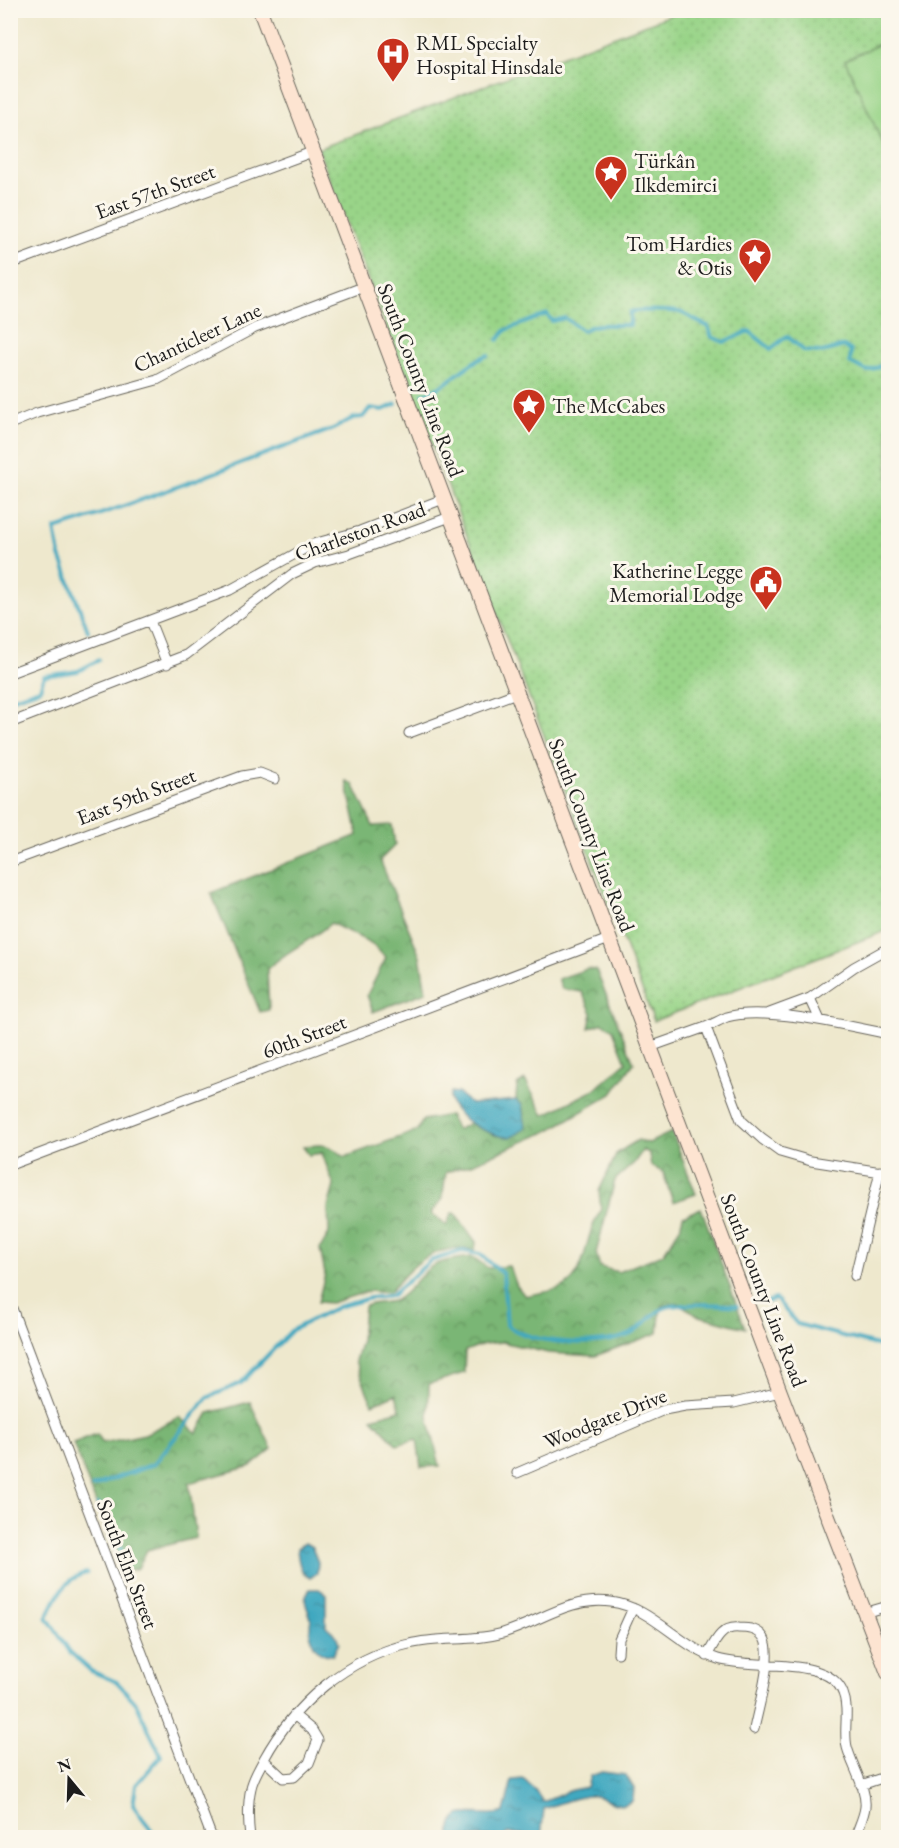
<svg xmlns="http://www.w3.org/2000/svg" width="899" height="1848" viewBox="0 0 899 1848" font-family="'EB Garamond',serif">
	<style>
		.forest { fill: url(#forest-crowns); stroke: #4b6948; stroke-width: 1.5 }
		.park { fill: url(#park-dots); stroke: #5a7852; stroke-width: 1.5 }
		.pitch { fill: #99d488; stroke: #5a7852; stroke-width: 1.5 }
		.water { fill: url(#water-ripples); stroke: #2e626e; stroke-width: 1.5 }
		.lines { fill: none; stroke-linecap: round; stroke-linejoin: round }
		.stream { stroke: #40a8c0; stroke-width: 4 }
		.minor-casing { stroke: #66635a; stroke-width: 11 }
		.secondary-casing { stroke: #66635a; stroke-width: 16 }
		.minor { stroke: #fff; stroke-width: 9 }
		.secondary { stroke: #fde4d1; stroke-width: 14 }
		.labels { text-anchor: middle; dominant-baseline: central; stroke-width: 6; stroke-linejoin: round; paint-order: stroke }
		.poi-label { font-size: 21px; fill: #1c1c1c; stroke: #fbf7ec; text-anchor: start }
		.street-label { font-size: 21px; fill: #1c1c1c; stroke: #fbf7ec }
	</style>
	<defs>
		<pattern id="forest-crowns" width="20" height="18" patternUnits="userSpaceOnUse" patternTransform="scale(1.5)"><rect width="20" height="18" fill="#7ab674"/><path d="M2 6a3 3 0 1 1 6 0M12 15a3 3 0 1 1 6 0" fill="none" stroke="#63935e"/></pattern>
		<pattern id="park-dots" width="8" height="8" patternUnits="userSpaceOnUse" patternTransform="scale(1.5)"><rect width="8" height="8" fill="#99d488"/><path d="M2 2h.1M6 6h.1" fill="none" stroke="#83b575" stroke-width="1.8" stroke-linecap="round"/></pattern>
		<pattern id="water-ripples" width="26" height="14" patternUnits="userSpaceOnUse" patternTransform="scale(1.5)"><rect width="26" height="14" fill="#40a8c0"/><path d="M2 4q2-2 4 0t4 0M15 11q2-2 4 0t4 0" fill="none" stroke="#35889b"/></pattern>
	</defs>
	<rect width="100%" height="100%" fill="#fbf7ec"/>
	<filter id="ink" filterUnits="userSpaceOnUse"><feTurbulence type="fractalNoise" baseFrequency=".0167" numOctaves="2"/><feDisplacementMap in="SourceGraphic" scale="12" xChannelSelector="R" yChannelSelector="G"/><feConvolveMatrix kernelMatrix="1 2 1 2 8 2 1 2 1" color-interpolation-filters="sRGB"/></filter>
	<filter id="wash" filterUnits="userSpaceOnUse"><feTurbulence type="fractalNoise" baseFrequency=".008" numOctaves="4" result="noise"/><feDisplacementMap in="SourceGraphic" scale="24" xChannelSelector="R" yChannelSelector="G"/><feGaussianBlur stdDeviation="1.35" result="paint"/><feColorMatrix in="noise" values="0 0 0 0 0 0 0 0 0 0 0 0 0 0 0 0 0 1.4 0 .05"/><feComposite in="paint" operator="in"/></filter>
	<g filter="url(#wash)">
		<rect width="100%" height="100%" fill="#eee8cd"/>
		<!-- forest -->
		<path class="forest" d="M346 781 353 784 373 826 392 825 395 845 380 860 420 956 426 992 373 1012 367 995 386 958 371 943 331 923C311 941 287 950 267 969L269 1010 260 1012 211 893 358 835Z
			M587 969 596 970 634 1063 612 1094 548 1131 472 1164 446 1172 442 1200 431 1213 446 1225 452 1213H455L476 1242 475 1250C433 1243 414 1263 389 1293L369 1291 331 1303 318 1302 325 1274 320 1249 329 1233 328 1207 334 1186 322 1153 309 1155 303 1147C322 1143 330 1144 345 1157L417 1131 423 1120 449 1115 457 1130 469 1123 497 1136 525 1114 516 1099 517 1085 525 1080 544 1115 594 1090 626 1062 613 1030 603 1023 589 1028 592 1013 582 992 562 989 558 979Z
			M672 1132 696 1194 673 1202 663 1172 651 1166 649 1153 643 1150 634 1163 615 1180 596 1253 600 1267 618 1272 663 1254 680 1228 683 1216 701 1208 745 1328 696 1315 679 1303 661 1306 658 1333 595 1356 548 1353 502 1342 484 1344 465 1351 464 1373 429 1384 428 1417 440 1466 421 1467 417 1439 397 1445 372 1418 400 1410 396 1394 372 1404 355 1361 361 1340 364 1307C375 1300 385 1305 396 1300 409 1292 416 1280 427 1270 438 1260 458 1259 473 1257L488 1268 509 1266 517 1286 525 1296C536 1293 556 1292 566 1285 588 1271 584 1233 601 1211L599 1191 617 1153 638 1140 649 1143Z
			M250 1402 272 1449 251 1466 189 1483 196 1538 147 1550 138 1568 122 1572 73 1443 97 1434 103 1443 145 1434 179 1417 197 1433 209 1413Z"/>
		<!-- park -->
		<path class="park" d="M681 11H888V930L654 1021 318 149Z"/>
		<!-- pitch -->
		<path class="pitch" d="M888 40V155L845 60Z"/>
		<!-- water -->
		<path class="water" d="M451 1092 458 1093 471 1104 516 1100 522 1105 526 1127C521 1131 517 1136 510 1137 494 1139 441 1113 451 1092Z
			M305 1543 312 1547 318 1562 317 1573 310 1578C299 1572 298 1560 297 1548Z
			M310 1589H319L326 1594V1626L336 1635 339 1643 333 1655C311 1655 308 1634 311 1618 307 1607 301 1599 310 1589Z
			M602 1772 626 1775 634 1788 633 1800C618 1812 609 1798 594 1796 584 1794 554 1805 544 1809L541 1837 508 1833 504 1837H451C447 1798 487 1821 504 1812L512 1780 523 1779 534 1789 543 1802 572 1790 587 1787 590 1776Z"/>
		<g class="lines">
			<!-- stream -->
			<path class="stream" d="M498 340 506 330 547 314 552 321 565 318 583 331C595 321 615 326 630 325V312C638 310 677 310 682 313 691 317 698 323 708 326L712 337 724 342 749 331 771 349 787 336 804 351 822 352 844 346 851 351 850 363 868 371 888 363
				M423 394C448 388 463 364 488 355
				M88 631 60 556 55 529C149 500 240 462 333 429L353 418 363 417 370 408 383 410 396 404
				M10 699 40 689 44 676 78 671 99 660
				M767 1302 776 1299 797 1324 888 1348
				M92 1487 154 1464 207 1398 241 1383 292 1330 338 1307 370 1298 391 1296 430 1261 462 1251 480 1254 503 1274 507 1325C530 1345 603 1348 631 1334 643 1327 651 1314 664 1308 675 1303 723 1304 737 1306
				M98 1504 127 1562
				M87 1573C66 1576 55 1600 47 1617L70 1652 91 1671 117 1682 136 1703 161 1756 136 1785 133 1805 157 1838"/>
		</g>
	</g>
	<g filter="url(#ink)">
		<g class="lines">
			<!-- minor casing -->
			<g class="minor-casing">
				<path id="minor" d="M10 264 312 152
					M10 424 37 413 157 380 255 328 363 287
					M150 621 167 664
					M10 673 230 590 313 544 360 531 443 499
					M10 723 186 655 292 574 315 563 349 554 450 517
					M409 733 516 693
					M10 862 242 776 260 773 275 779
					M810 998 820 1020
					M767 1014 810 998 854 967 888 948
					M706 1027C713 1024 720 1020 727 1017 764 1006 850 1026 888 1034
					M650 1047 706 1027 741 1120 762 1139 780 1152 811 1161 888 1173
					M10 1165 609 939
					M855 1276 880 1171
					M10 1303 212 1838
					M517 1473 664 1410 685 1406 734 1403 780 1392
					M864 1613 888 1606
					M618 1653 619 1639 633 1608
					M707 1656C715 1642 721 1626 739 1628 749 1628 758 1629 764 1638 774 1655 758 1709 754 1729
					M264 1760 283 1778 294 1777 309 1763 318 1740 312 1730 294 1715
					M861 1785 888 1776
					M250 1838C248 1821 247 1805 251 1788 253 1778 259 1769 264 1759 294 1704 346 1658 409 1644 440 1636 473 1642 503 1633 542 1621 568 1597 611 1602 652 1607 679 1647 718 1659 751 1670 829 1655 843 1693 850 1710 843 1729 847 1747 852 1766 867 1788 865 1807 864 1817 858 1828 855 1838"/>
			</g>
			<!-- secondary casing -->
			<g class="secondary-casing">
				<path id="secondary" d="M260 10 780 1392 888 1673"/>
			</g>
			<!-- minor -->
			<use href="#minor" class="minor"/>
			<!-- secondary -->
			<use href="#secondary" class="secondary"/>
		</g>
	</g>
	<!-- icons -->
	<defs>
		<g id="hospital-pin" transform="scale(1.725)"><path d="M0 17L-7.5 6A9.5 9.5 0 1 1 7.5 6Z" fill="#c8321e" stroke="#fbf7ec"/><path d="M-5-5h3v3.5h4V-5h3V5h-3V1.5h-4V5h-3Z" fill="#fff"/></g>
		<g id="sight-pin" transform="scale(1.725)"><path d="M0 17L-7.5 6A9.5 9.5 0 1 1 7.5 6Z" fill="#c8321e" stroke="#fbf7ec"/><path d="M0-6L1.8-2.2L6-1.7L2.9 1.2L3.7 5.4L0 3.3L-3.7 5.4L-2.9 1.2L-6-1.7L-1.8-2.2Z" fill="#fff"/></g>
		<g id="civic-pin" transform="scale(1.725)"><path d="M0 17L-7.5 6A9.5 9.5 0 1 1 7.5 6Z" fill="#c8321e" stroke="#fbf7ec"/><path d="M-.6-6.5H3V-4.5H.6V-3L4-1V1h2V6H-6V1h2V-1L-.6-3ZM-1.2 2.5V6h2.4V2.5Z" fill="#fff"/></g>
	</defs>
	<g fill-rule="evenodd">
		<use href="#hospital-pin" x="393" y="54"/>
		<use href="#sight-pin" x="611" y="172"/>
		<use href="#sight-pin" x="755" y="255"/>
		<use href="#sight-pin" x="529" y="405"/>
		<use href="#civic-pin" x="766" y="582"/>
	</g>
	<g class="labels">
		<!-- poi labels -->
		<g class="poi-label">
			<text x="416" y="42">RML Specialty<tspan x="416" dy="24">Hospital Hinsdale</tspan></text>
			<text x="634" y="160">Türkân<tspan x="634" dy="24">Ilkdemirci</tspan></text>
			<text x="732" y="243" text-anchor="end">Tom Hardies<tspan x="732" dy="24">&amp; Otis</tspan></text>
			<text x="552" y="405">The McCabes</text>
			<text x="743" y="570" text-anchor="end">Katherine Legge<tspan x="743" dy="24">Memorial Lodge</tspan></text>
		</g>
		<!-- street labels -->
		<g class="street-label">
			<text transform="translate(155 191) rotate(-20)">East 57th Street</text>
			<text transform="translate(197 337) rotate(-25)">Chanticleer Lane</text>
			<text transform="translate(421 380) rotate(69)">South County Line Road</text>
			<text transform="translate(360 531) rotate(-20)">Charleston Road</text>
			<text transform="translate(136 796) rotate(-21)">East 59th Street</text>
			<text transform="translate(592 835) rotate(69)">South County Line Road</text>
			<text transform="translate(304 1036) rotate(-21)">60th Street</text>
			<text transform="translate(764 1290) rotate(69)">South County Line Road</text>
			<text transform="translate(605 1418) rotate(-22)">Woodgate Drive</text>
			<text transform="translate(128 1564) rotate(69)">South Elm Street</text>
		</g>
	</g>
	<!-- margin -->
	<rect width="899" height="1848" fill="none" stroke="#fbf7ec" stroke-width="36"/>
	<!-- north arrow -->
	<g transform="translate(69 1779) rotate(341)" stroke="#fbf7ec" stroke-width="4.5" paint-order="stroke">
	<path d="M0-4.5L10 22L0 15L-10 22Z" fill="#1c1c1c"/>
	<text y="-9" font-size="16" font-weight="bold" text-anchor="middle" fill="#1c1c1c">N</text>
	</g>
</svg>
